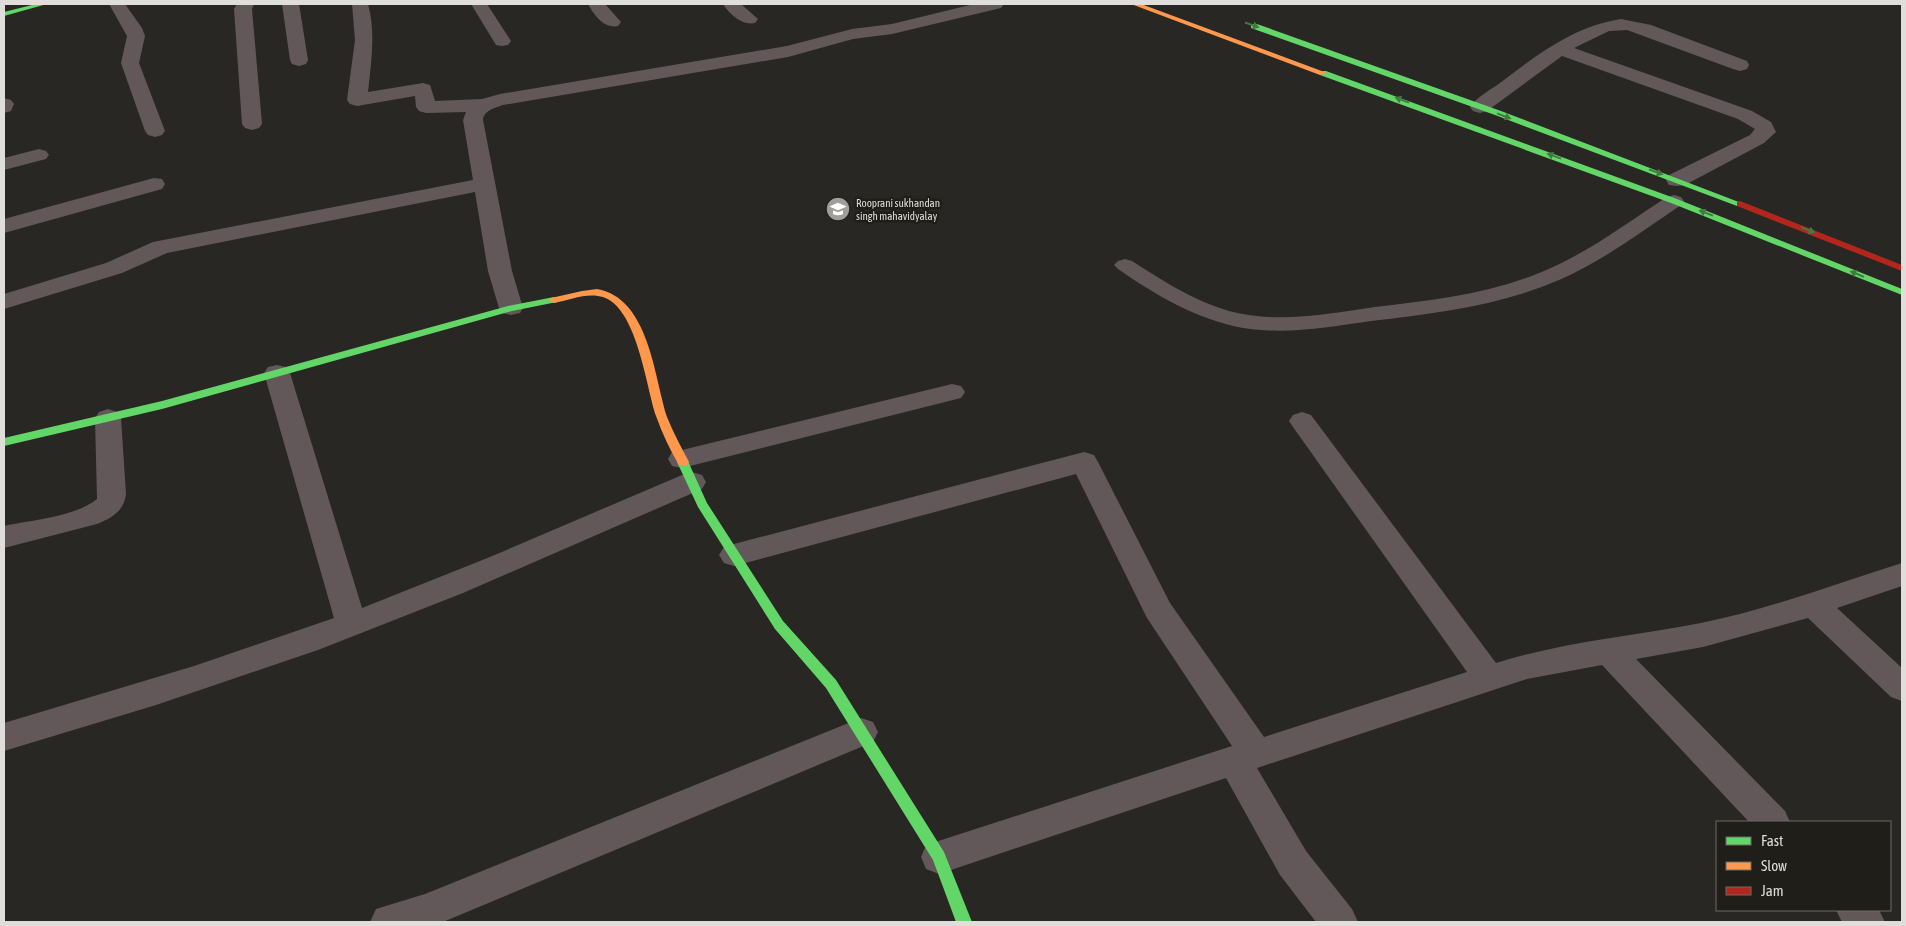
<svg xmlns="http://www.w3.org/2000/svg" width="1906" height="926" viewBox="0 0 1906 926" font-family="'Asap Condensed',sans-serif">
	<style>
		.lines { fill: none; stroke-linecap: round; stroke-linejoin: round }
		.lane { fill: #62585a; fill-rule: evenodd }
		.street { fill: #62585a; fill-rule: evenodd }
		.fast { fill: #63d668; fill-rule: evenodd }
		.slow { fill: #ff974d; fill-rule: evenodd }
		.jam { fill: #b3261e; fill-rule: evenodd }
		.oneway { fill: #427a40 }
		.labels { text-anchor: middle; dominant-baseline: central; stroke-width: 5; stroke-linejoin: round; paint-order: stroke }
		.far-poi-label { font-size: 11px; fill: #dfdeda; stroke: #201e19; text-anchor: start }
	</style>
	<rect width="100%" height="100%" fill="#282723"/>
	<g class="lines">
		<!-- lane -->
		<path class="lane" d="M1674 195 1681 197 1684 201 1681 205C1641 232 1603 261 1559 280 1499 306 1435 313 1371 321 1329 327 1286 335 1243 328 1196 319 1157 296 1118 269L1114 265 1118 261 1125 259 1132 261C1163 281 1194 301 1229 311 1277 324 1327 314 1375 307 1433 300 1490 294 1544 271 1589 252 1627 223 1667 197Z"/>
		<!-- street -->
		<path class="street" d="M109 4H125L142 28 145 36 139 63 165 131 162 135 155 137 148 135 145 131 121 63 127 36Z
			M237 4H254L252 9 262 124 259 128 252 130 245 128 242 124 234 9Z
			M282 4H299L308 60 306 64 299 66 292 64 290 60Z
			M352 4H368C376 33 371 63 368 92L423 83 430 85 435 101 482 99 500 94 787 46 852 29 892 24 974 4H1004L1001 8 892 34 853 39 788 57 503 105C495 108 484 110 483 120L512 271 523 308 520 313 511 315 502 313 499 308 488 271 475 192 167 253 122 273 4 309V294L106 263 153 242 473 180 463 120 466 112 426 113 419 111 416 107 415 96 357 106 350 104 347 100 355 40Z
			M471 4H487L511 41 508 45 502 46 496 45Z
			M588 4H605L621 22 618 26C604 29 594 15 588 4Z
			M723 4H741L758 19 755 23C743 26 729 14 723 4Z
			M1621 19 1651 25 1747 61 1749 65 1747 69 1740 71 1733 69 1627 30 1609 31 1574 48 1752 111 1771 122 1776 132 1764 143 1685 185 1677 186 1669 185 1666 180 1669 175 1750 135 1755 129 1738 119 1562 56 1487 111 1480 113 1473 111 1470 107C1477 97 1490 90 1500 83 1537 55 1574 26 1621 19Z
			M4 98 11 100 14 104 11 111 4 113Z
			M39 149 46 151 49 155 46 159 4 170V158Z
			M154 178 162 179 165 184 162 189 4 233V219Z
			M277 365 286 367 290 373 362 608 490 557 682 475 692 472 702 475 706 482 702 489 463 593 318 650 156 705 4 751V723L194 666 334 618 264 373 268 367Z
			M952 384 961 386 965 392 961 398 682 468 672 466 668 459 672 452 682 450Z
			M108 409 117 412 121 418 126 494C124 511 112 518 97 524L4 548V526C31 520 75 517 97 499L95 418 99 412Z
			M1302 412 1311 415 1496 663C1563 642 1633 636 1701 623 1770 609 1835 584 1902 563V586L1837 608 1902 668V701L1891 697 1808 618 1703 647 1636 659 1785 811 1790 822H1749L1602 665 1527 679 1257 768 1306 851 1352 909 1358 922H1316L1280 875 1226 778 939 874 926 869 921 857 926 845 1232 746 1147 618 1076 474 734 566 724 563 719 555 724 547 734 544 1084 452 1094 455 1098 462 1170 603 1264 737 1467 672 1293 427 1289 421 1293 415Z
			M861 718 873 722 878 732 873 742 443 922H370L376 909 425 894Z
			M1836 910H1879L1885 922H1842Z"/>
		<!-- fast -->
		<path class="fast" d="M36 4H47L4 16V12Z
			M1251 24H1257L1501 111 1744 204 1743 206H1737L1495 115 1251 28Z
			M1320 71H1326L1677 199 1902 289V295L1671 203 1320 75Z
			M554 297 559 300 557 302 512 311 162 409 4 446V438L162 401 508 306Z
			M683 458 687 459 707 503 783 621 836 680 944 852 972 922H956L933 860 826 688 775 629 698 507 677 462Z"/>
		<!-- slow -->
		<path class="slow" d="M1131 4H1141L1327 73 1320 75Z
			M597 289C649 298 654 376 667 417 673 432 681 447 689 462L687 465H679C670 450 662 433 656 416 646 386 637 308 603 297 588 292 569 300 554 303L549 300 551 298 582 291Z"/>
		<!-- jam -->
		<path class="jam" d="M1740 201 1902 265V271L1737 206V202Z"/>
	</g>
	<!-- one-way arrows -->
	<defs><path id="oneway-solid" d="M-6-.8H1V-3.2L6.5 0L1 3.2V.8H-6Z" transform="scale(1.25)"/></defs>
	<g class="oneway">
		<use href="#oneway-solid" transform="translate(1252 25) rotate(19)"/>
		<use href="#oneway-solid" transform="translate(1402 100) rotate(-160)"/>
		<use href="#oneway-solid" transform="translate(1504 116) rotate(21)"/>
		<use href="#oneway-solid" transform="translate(1554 156) rotate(-160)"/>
		<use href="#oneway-solid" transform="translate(1656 172) rotate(20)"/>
		<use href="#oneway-solid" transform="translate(1706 213) rotate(-159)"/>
		<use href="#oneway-solid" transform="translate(1808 230) rotate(22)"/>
		<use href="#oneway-solid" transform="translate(1857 274) rotate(-158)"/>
	</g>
	<!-- icons -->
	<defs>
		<g id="school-disc" transform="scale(1.25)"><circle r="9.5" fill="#9f9e9a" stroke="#201e19"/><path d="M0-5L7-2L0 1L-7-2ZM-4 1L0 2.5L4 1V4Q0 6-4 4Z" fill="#fff"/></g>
	</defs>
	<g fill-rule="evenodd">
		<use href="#school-disc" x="838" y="209"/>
	</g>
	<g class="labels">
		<!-- far-poi labels -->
		<g class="far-poi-label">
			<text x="856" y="203">Rooprani sukhandan<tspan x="856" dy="13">singh mahavidyalay</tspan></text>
		</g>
	</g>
	<!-- border -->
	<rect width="1906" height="926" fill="none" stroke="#dfdeda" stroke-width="10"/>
	<!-- legend -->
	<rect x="1716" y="821" width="175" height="90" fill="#201e19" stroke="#6c6b66"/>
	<rect x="1726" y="837" width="25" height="8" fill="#63d668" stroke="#6c6b66"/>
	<text x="1761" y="846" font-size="15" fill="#dfdeda">Fast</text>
	<rect x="1726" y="862" width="25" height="8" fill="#ff974d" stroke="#6c6b66"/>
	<text x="1761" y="871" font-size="15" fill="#dfdeda">Slow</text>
	<rect x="1726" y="887" width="25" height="8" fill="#b3261e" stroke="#6c6b66"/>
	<text x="1761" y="896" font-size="15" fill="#dfdeda">Jam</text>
</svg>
